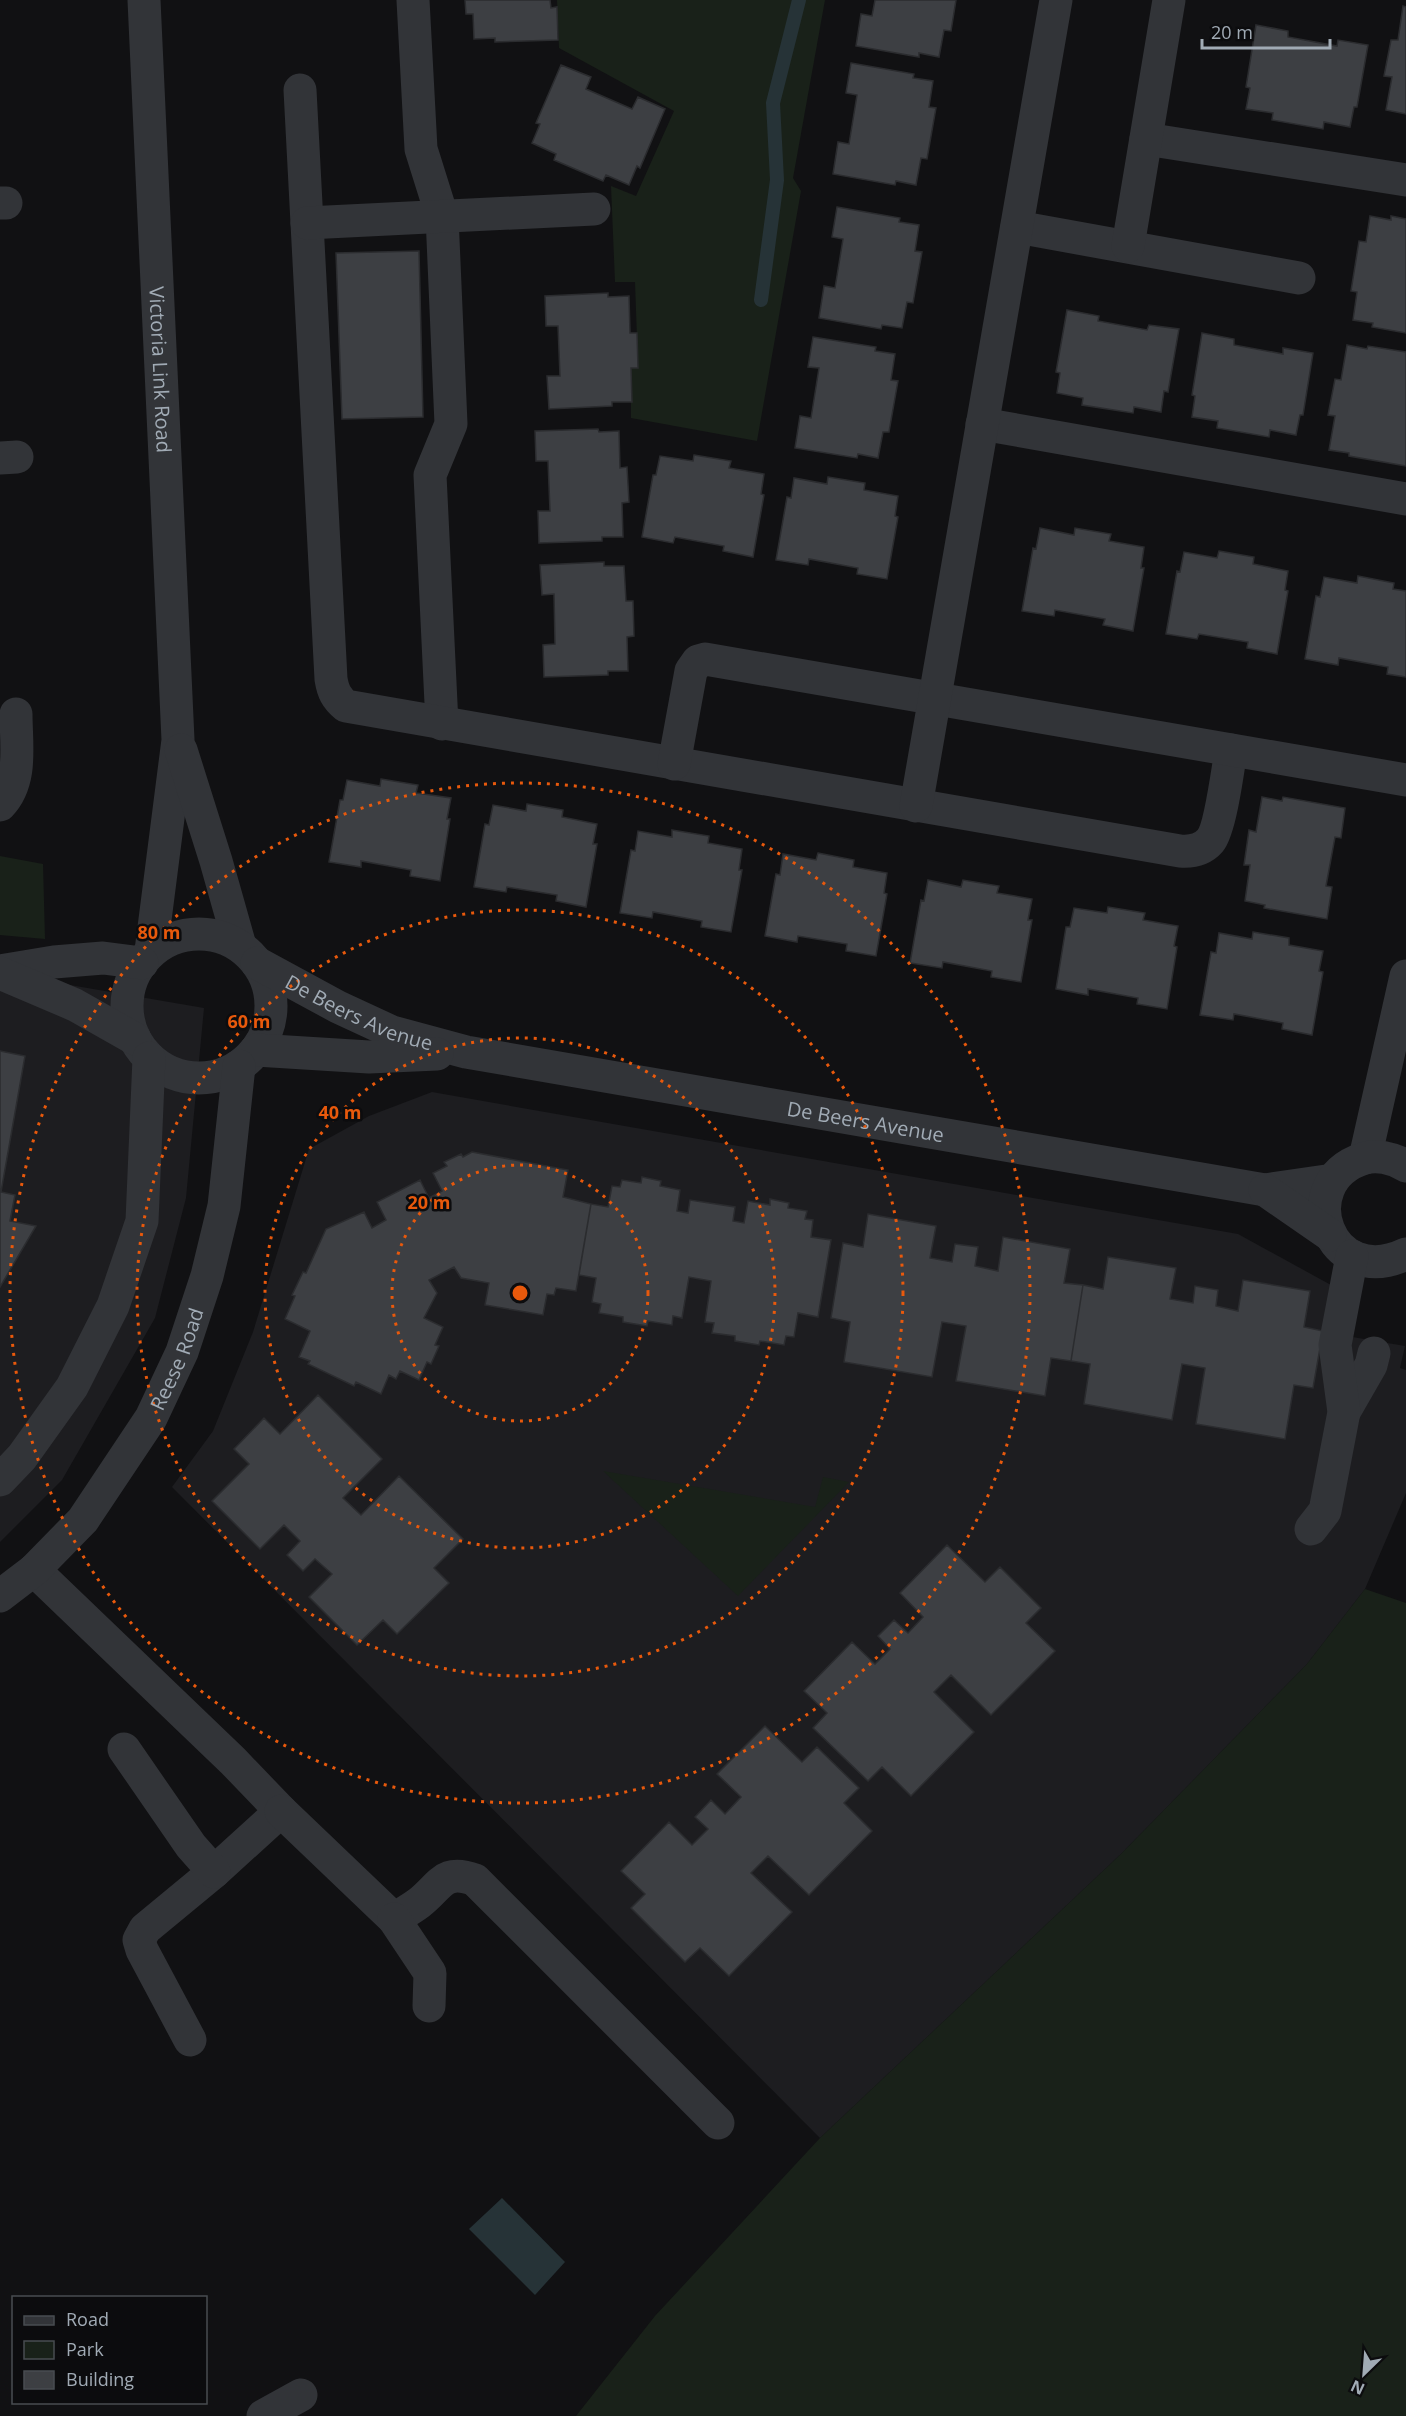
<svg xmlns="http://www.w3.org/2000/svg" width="1406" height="2416" viewBox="0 0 1406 2416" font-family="'Open Sans',sans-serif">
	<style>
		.built { fill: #1d1d20 }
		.green { fill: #192119 }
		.water { fill: #263337 }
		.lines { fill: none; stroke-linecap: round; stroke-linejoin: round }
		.stream { stroke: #263337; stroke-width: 14 }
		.building { fill: #3d3f43; stroke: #2b2c2f; stroke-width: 1.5 }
		.minor { stroke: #323438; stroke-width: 33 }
		.ring { fill: none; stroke: #e8590c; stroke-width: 3; stroke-dasharray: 3 6 }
		.labels { text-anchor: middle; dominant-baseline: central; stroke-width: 5; stroke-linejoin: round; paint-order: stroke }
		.street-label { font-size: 20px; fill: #a1abb5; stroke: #0c0c0e }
		.centre { fill: #e8590c; stroke: #0c0c0e; stroke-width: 3 }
		.ring-label { font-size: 18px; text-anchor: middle; font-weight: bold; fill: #e8590c; stroke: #0c0c0e; stroke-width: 5; stroke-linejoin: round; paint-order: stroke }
	</style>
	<rect width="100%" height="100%" fill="#111113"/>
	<!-- built -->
	<path class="built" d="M0 973 204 1008 186 1198 155 1318 62 1480 0 1542Z
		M432 1092 1238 1234 1331 1285 1329 1333 1405 1346 1400 1368 1406 1370V1493L1365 1589 1307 1664 1121 1854 820 2138 172 1487 213 1431 253 1332 309 1149 369 1116Z"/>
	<!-- green -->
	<path class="green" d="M557 0H825L793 178 801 191 757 441 631 418V368L638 367 635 282H615L611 186 636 196 674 111 559 48Z
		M0 856 43 864 45 939 0 935Z
		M603 1471 815 1507 823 1477 849 1482 738 1596Z
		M1365 1589 1406 1603V2416H576L655 2316 820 2138 1121 1854 1307 1664Z"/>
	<!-- water -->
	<path class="water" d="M502 2198 565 2262 535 2295 469 2229Z"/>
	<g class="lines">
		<!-- stream -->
		<path class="stream" d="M761 300 777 180 773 103 799 0"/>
	</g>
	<!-- building -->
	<path class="building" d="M465 0H550L551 8 557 7 558 40 495 42V38L474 39 473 14H466Z
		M875 0H956L951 31 944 30 939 57 919 53V57L856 46 861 14 872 16Z
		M1403 6 1406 7V114L1386 110 1392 77 1384 76 1391 40H1398Z
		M1256 25 1288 31V37L1337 46 1338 40 1368 45 1357 107H1354L1350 127 1324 122 1323 129 1272 120 1273 113 1246 109 1250 88 1246 87Z
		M851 63 914 74 913 78 933 81 929 107 936 108 927 159 921 158 916 185 896 181 895 185 833 174 838 142 849 144 857 95 846 93Z
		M561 65 591 77 586 89 632 109 638 97 665 109 640 168 637 166 629 185 606 175 603 181 554 160 556 154 532 143 540 124 536 123Z
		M837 207 900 218 899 222 919 225 915 251 922 252 913 303 907 302 902 328 882 325 881 329 819 318 824 286 835 288 843 239 832 237Z
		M1370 216 1391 220V216L1406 219V333L1372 327 1373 323 1353 320 1357 292 1351 291 1359 241 1366 242Z
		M419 251 423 417 342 419 336 253Z
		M608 293V297L629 296 630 333H637L638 368H631L632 402H612V406L549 409 547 376H560L558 326H546L545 296Z
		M1067 310 1099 316 1098 321 1147 330 1149 325 1179 329 1168 392 1164 391 1161 412 1134 407 1133 413 1082 405 1083 398 1057 393 1060 373 1056 372Z
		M1202 333 1234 339V345L1283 354V348L1313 353 1303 415H1300L1296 435 1270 430 1269 437 1217 428 1218 421 1192 417 1195 396 1192 395Z
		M813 337 876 347 875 351 895 354 891 380 898 381 889 432H883L878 458 858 454 857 458 795 448 800 416 811 418 819 368 808 367Z
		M1347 345 1367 349 1368 346 1406 352V466L1349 456V453L1329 450 1335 416 1328 415 1335 379 1341 380Z
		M598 429 599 432 619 431 620 468 627 467 629 502 622 503 623 537H602V541L539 543 538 511H550L548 461H536L535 431Z
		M694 455 731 461 729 468 764 474 761 494 764 495 753 557 723 551 724 546 675 537 673 543 642 537 653 475H656L660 456 693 461Z
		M828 477 865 483 864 490 898 496 895 516 898 517 887 579 857 574 858 568 809 559 808 565 776 560 787 497 791 498 794 478 827 484Z
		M1040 528 1074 535 1075 528 1111 534 1109 541 1144 547 1141 568H1144L1133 631 1103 625 1105 619 1055 610 1054 616 1022 611 1033 548 1036 549Z
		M1219 551 1254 557 1253 564 1288 571 1285 590 1288 591 1277 654 1247 648 1248 642 1199 634 1197 639 1166 634 1177 571 1180 572 1184 552 1217 558Z
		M604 562V566H624L626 601H633L634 636 627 637 628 671H608V675L544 677 543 645 555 644 554 594 542 595 540 565Z
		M1358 576 1394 583 1393 589 1406 591V677L1387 674 1388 667 1339 658 1338 665 1305 659 1316 596 1320 597 1324 577 1357 583Z
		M381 779 418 785 416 793 451 798 447 819H450L440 881 410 876 411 870 361 861V867L329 862 340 800H343L347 780 380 786Z
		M1262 797 1282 801 1283 797 1345 808 1341 838 1335 837 1326 886 1332 887 1327 919 1264 908 1265 905 1245 901 1250 865H1244L1249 830 1256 832Z
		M527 804 563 810 562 817 597 824 593 844H597L586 907 556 901 557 895 507 887 506 892 474 887 485 824 489 825 493 805 526 811Z
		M672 830 709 836 708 843 742 849 739 870H742L731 932 701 927 702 921 653 912 652 918 620 913 631 850 635 851 638 831 672 837Z
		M818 853 854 860 853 867 887 873 884 893 887 894 876 956 846 951 847 944 798 936 797 942 765 936 776 874 780 875 783 854 816 860Z
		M928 880 961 887 963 880 999 886 997 893 1032 899 1028 920H1032L1021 982 991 977 992 971 943 962 942 968 910 963 921 900 924 901Z
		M1108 907 1145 913 1143 920 1178 926 1174 946 1177 947 1167 1009 1137 1004 1138 998 1088 989V995L1056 989 1066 927H1070L1074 908 1107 913Z
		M1253 932 1289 938V945L1323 951 1319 971 1323 972 1312 1035 1282 1029 1283 1023 1234 1014 1233 1020 1200 1015 1211 952 1216 953 1219 933 1252 939Z
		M0 1051 25 1056 1 1192 15 1195 10 1221 36 1226 0 1287Z
		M472 1152 568 1170 563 1197 591 1204 576 1291 556 1288 554 1295 547 1294 543 1315 485 1305 489 1283 461 1278 454 1267 429 1280 437 1293 424 1318 443 1327 435 1345 439 1346 431 1364 427 1362 419 1380 400 1371 396 1379 389 1375 381 1394 356 1382 354 1386 308 1364 310 1361 299 1357 310 1331 285 1319 295 1296 292 1295 303 1272 306 1273 326 1229 364 1212 372 1228 386 1220 377 1202 420 1180 429 1198 442 1191 433 1173 447 1166 444 1162 461 1154 463 1157Z
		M642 1177 661 1181 660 1186 680 1190 677 1211 688 1213 690 1200 735 1207 733 1221 744 1223 748 1201 770 1205V1199L789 1203 788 1208 807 1211 805 1219 813 1220 811 1237 831 1240 818 1317 798 1313 794 1337 786 1336 784 1345 760 1341 759 1345 735 1341V1336L712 1333 714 1323 705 1322 711 1281 689 1277 682 1318 673 1316 672 1325 648 1321 647 1326 623 1322V1317L599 1313 601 1304 592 1302 596 1278 579 1275 591 1204 608 1207 612 1186 620 1187 622 1180 641 1183Z
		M868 1214 936 1226 930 1258 952 1262 955 1244 978 1247 975 1266 998 1271 1003 1237 1070 1249 1064 1283 1083 1285 1071 1361 1051 1358 1045 1396 956 1381 966 1326 942 1322 932 1377 844 1362 850 1322 831 1318 843 1243 863 1247Z
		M1108 1257 1176 1268 1170 1299 1193 1303 1195 1286 1218 1290 1216 1306 1238 1311 1243 1280 1310 1291 1304 1327 1323 1331 1313 1388 1294 1385 1285 1439 1196 1424 1205 1368 1182 1364 1172 1420 1084 1404 1090 1364 1071 1361 1083 1285 1103 1289Z
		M318 1395 382 1459 343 1498 361 1515 399 1476 463 1539 434 1568 449 1583 397 1634 383 1620 357 1645 309 1597 332 1574 315 1559 303 1571 287 1555 300 1541 284 1525 260 1549 212 1501 249 1464 234 1449 264 1418 280 1434Z
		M947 1545 985 1582 1000 1567 1041 1608 1026 1623 1055 1651 991 1715 951 1675 934 1692 974 1732 911 1796 882 1767 868 1781 813 1728 827 1713 804 1691 852 1642 875 1664 890 1649 878 1636 894 1620 908 1633 923 1617 900 1593Z
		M765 1726 802 1762 817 1747 859 1788 844 1803 872 1831 809 1895 768 1856 751 1873 792 1912 729 1976 700 1948 685 1962 631 1908 645 1894 621 1871 669 1822 692 1845 708 1829 695 1817 711 1800 725 1814 741 1797 717 1774Z"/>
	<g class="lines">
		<!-- minor -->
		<g class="minor">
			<path id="s1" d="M144 0 178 740 151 951"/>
			<path d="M413 0 421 149 442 216 451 424 430 475 442 724"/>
			<path d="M300 90 331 679C333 691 336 698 346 706L1180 851C1192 852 1202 850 1210 841 1220 830 1228 769 1231 750"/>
			<path d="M1146 139 1406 180"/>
			<path d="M0 203H6"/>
			<path d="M307 223 594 209"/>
			<path d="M1017 227 1299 278"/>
			<path d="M1128 246 1169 0"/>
			<path d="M982 424 1406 499"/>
			<path d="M0 458 17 457"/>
			<path d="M181 750 216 861 240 946"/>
			<path d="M674 764 691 671 698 661 705 659 1406 780"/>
			<path d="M0 805C23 781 16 745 16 714"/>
			<path d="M916 806 1056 0"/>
			<circle cx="199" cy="1006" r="72"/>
			<path id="s2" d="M257 963 338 1007 392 1032 466 1052 1265 1190 1333 1180"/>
			<path d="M0 971 54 962 103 958 142 963"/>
			<path d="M0 973 75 1005 135 1039"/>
			<path d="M256 1050 369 1057 437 1054"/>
			<path d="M1365 1158 1406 976"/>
			<path d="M1406 1166C1393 1158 1376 1154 1362 1159 1292 1183 1328 1291 1406 1254"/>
			<path d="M1265 1190 1330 1235"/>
			<path d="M1344 1412 1371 1365 1374 1353"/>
			<path d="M0 1480 22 1457 72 1387 113 1306 142 1221 149 1058"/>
			<path d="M1311 1529 1325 1511 1344 1412 1335 1345 1352 1256"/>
			<path d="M34 1570 233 1761 281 1811 214 1872 145 1929 139 1940 142 1950 190 2040"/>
			<path id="s3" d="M0 1596 34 1570 83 1520 151 1418 182 1352 207 1276 224 1206 239 1066"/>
			<path d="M124 1749 191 1846 214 1872"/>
			<path d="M281 1811 394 1919C402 1914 411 1909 419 1903 441 1886 443 1868 475 1880L718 2123"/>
			<path d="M394 1919 430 1973 429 2006"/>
			<path d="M263 2416 301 2395"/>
		</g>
	</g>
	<!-- distance rings -->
	<g class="ring">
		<circle cx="520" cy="1293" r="128"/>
		<circle cx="520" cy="1293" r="255"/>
		<circle cx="520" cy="1293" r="383"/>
		<circle cx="520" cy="1293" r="510"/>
	</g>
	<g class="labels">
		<!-- street labels -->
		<g class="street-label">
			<text stroke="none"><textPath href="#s1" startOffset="370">Victoria Link Road</textPath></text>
			<text stroke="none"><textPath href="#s2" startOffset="114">De Beers Avenue</textPath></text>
			<text stroke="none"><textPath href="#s2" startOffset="634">De Beers Avenue</textPath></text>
			<text stroke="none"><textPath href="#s3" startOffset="300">Reese Road</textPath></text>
		</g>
	</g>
	<circle cx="520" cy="1293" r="9" class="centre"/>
	<g class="ring-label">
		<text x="159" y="939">80 m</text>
		<text x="249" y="1028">60 m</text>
		<text x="340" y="1119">40 m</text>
		<text x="429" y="1209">20 m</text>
	</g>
	<!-- legend -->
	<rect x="12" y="2296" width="195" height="108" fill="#0c0c0e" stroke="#484c51" stroke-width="1.5"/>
	<rect x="24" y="2316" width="30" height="9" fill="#323438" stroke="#484c51" stroke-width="1.5"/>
	<text x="66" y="2326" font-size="18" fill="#a1abb5">Road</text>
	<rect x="24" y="2341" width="30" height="18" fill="#192119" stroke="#484c51" stroke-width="1.5"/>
	<text x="66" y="2356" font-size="18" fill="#a1abb5">Park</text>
	<rect x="24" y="2371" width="30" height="18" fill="#3d3f43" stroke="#484c51" stroke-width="1.5"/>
	<text x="66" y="2386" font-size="18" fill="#a1abb5">Building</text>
	<!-- north arrow -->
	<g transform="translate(1364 2374) rotate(205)" stroke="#0c0c0e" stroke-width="4.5" paint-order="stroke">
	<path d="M0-4.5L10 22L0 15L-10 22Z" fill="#a1abb5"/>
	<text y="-9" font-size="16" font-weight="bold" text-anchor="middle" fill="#a1abb5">N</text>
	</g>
	<!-- scale -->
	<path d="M1202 39v9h128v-9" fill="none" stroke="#a1abb5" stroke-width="3"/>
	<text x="1211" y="39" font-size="18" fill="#a1abb5" stroke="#0c0c0e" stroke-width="4.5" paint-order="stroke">20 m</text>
</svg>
